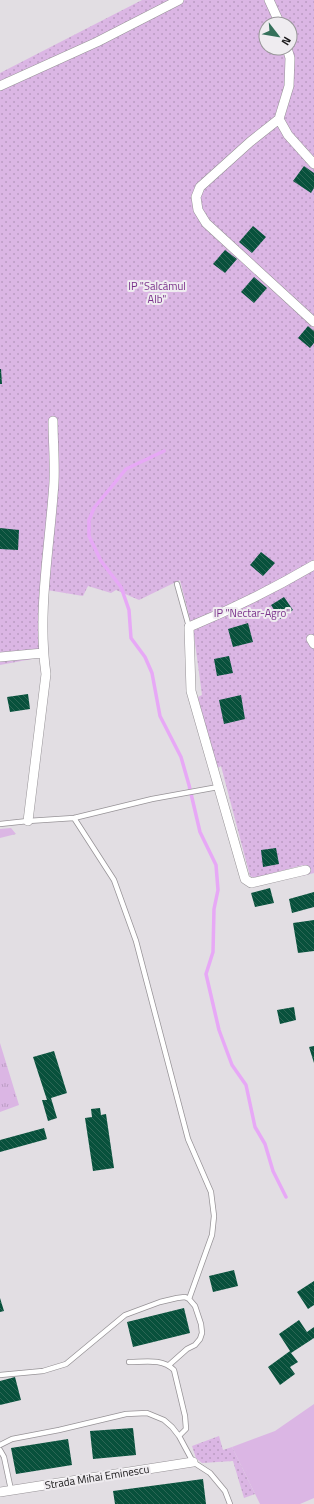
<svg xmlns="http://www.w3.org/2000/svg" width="314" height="1504" viewBox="0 0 314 1504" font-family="'Titillium Web',sans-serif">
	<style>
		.grass { fill: url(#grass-tufts) }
		.garden { fill: url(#garden-dots); fill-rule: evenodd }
		.pitch { fill: #dbb6e4 }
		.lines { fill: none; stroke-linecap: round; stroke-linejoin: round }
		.stream { stroke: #e7a8f6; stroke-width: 3.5 }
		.building { fill: url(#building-back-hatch) }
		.service-casing { stroke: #979397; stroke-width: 6 }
		.minor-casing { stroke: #979397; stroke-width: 10 }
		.service { stroke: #fff; stroke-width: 4.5 }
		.minor { stroke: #fff; stroke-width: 9 }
		.labels { text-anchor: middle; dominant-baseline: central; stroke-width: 4; stroke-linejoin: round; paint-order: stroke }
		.park-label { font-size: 11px; fill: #79308a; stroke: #efecf0 }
		.street-label { font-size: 11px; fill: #191819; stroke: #efecf0 }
	</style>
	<defs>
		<pattern id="grass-tufts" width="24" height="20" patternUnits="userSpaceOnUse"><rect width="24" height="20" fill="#dbb6e4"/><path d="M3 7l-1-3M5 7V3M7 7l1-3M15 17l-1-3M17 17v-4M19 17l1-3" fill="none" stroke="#bb9cc3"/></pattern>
		<pattern id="garden-dots" width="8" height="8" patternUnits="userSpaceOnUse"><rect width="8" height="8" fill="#dbb6e4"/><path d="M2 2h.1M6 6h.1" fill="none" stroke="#bb9cc3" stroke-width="1.8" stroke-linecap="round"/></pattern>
		<pattern id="building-back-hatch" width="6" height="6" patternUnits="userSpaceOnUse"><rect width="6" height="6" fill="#08513c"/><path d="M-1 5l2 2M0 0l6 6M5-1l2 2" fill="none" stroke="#2c6655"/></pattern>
	</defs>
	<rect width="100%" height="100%" fill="#e2dee3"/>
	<!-- grass -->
	<path class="grass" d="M11 828 16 834 0 838V829Z
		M0 1043 19 1105 0 1112Z"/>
	<!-- garden -->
	<path class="garden" d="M142 0H314V873L302 876 303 865 255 878 250 876 221 766 216 769 198 697 202 695 194 635 180 580 139 600 116 590 111 593 88 586 83 596 47 590 48 656 0 665V73ZM266 24H290V48H266Z
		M219 1436 223 1450 232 1447 255 1494 244 1498 233 1461 202 1463 196 1458 192 1446Z"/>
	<!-- pitch -->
	<path class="pitch" d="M314 1404V1498L300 1504H260L232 1447 275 1431Z"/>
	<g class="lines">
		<!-- stream -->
		<path class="stream" d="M164 451 126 469 94 508 89 520V536L101 561 121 587 129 610 131 638 145 657 152 673 160 716 181 757 189 785 200 832 216 865 218 890 214 909 213 952 206 974 219 1030 232 1065 246 1085 255 1127 265 1144 273 1171 286 1197"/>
	</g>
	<!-- building -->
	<path class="building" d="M304 166 314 173V188L311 193 293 181Z
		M253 226 266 237 252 253 239 242Z
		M225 250 237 259 225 273 213 264Z
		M254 277 267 288 254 303 241 292Z
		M308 326 314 331V343L310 348 298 338Z
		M0 369H1L2 384H0Z
		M0 528 19 530 18 550 0 549Z
		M261 552 275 563 263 576 250 565Z
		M284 597 293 610 280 619 271 605Z
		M248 623 253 642 233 647 228 629Z
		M229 656 233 673 217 676 214 659Z
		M28 694 30 709 10 712 7 697Z
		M241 695 245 719 224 724 219 700Z
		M276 848 279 864 263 867 261 850Z
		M270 888 274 903 255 907 251 893Z
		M314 892V907L292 913 289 899Z
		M314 920V951L298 953 293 923Z
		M294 1007 296 1020 280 1024 277 1010Z
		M314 1046V1063L309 1047Z
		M54 1051 67 1093 51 1098 57 1118 48 1121 42 1100H47L33 1057Z
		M100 1108 101 1115 106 1114 114 1168 93 1171 85 1118 92 1117 91 1109Z
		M44 1128 47 1139 0 1152V1140Z
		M234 1270 238 1286 213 1292 209 1276Z
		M314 1281V1305L308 1309 297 1292Z
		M0 1298 4 1311 0 1312Z
		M184 1308 190 1333 133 1347 127 1322Z
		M299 1320 307 1332 314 1327V1338L291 1353 298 1362 290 1367 295 1374 280 1385 268 1367 290 1351 279 1334Z
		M15 1377 21 1400 0 1405V1381Z
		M133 1428 136 1455 93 1459 90 1431Z
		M68 1439 72 1465 16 1474 11 1448Z
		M203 1479 206 1504H115L113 1491Z"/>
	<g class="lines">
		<!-- service casing -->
		<g class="service-casing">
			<path id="service" d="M177 584 189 627
				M74 818 114 880 136 941 188 1139 211 1192 214 1216 212 1235 189 1299
				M0 824 28 821 74 818 152 799 218 787
				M129 1362C145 1362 162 1358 174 1370L185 1416 186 1429 179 1436
				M0 1375 43 1371 66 1364 125 1315 160 1302 177 1298 185 1297 189 1299 195 1306 201 1324 202 1333 200 1339 195 1345 187 1349 169 1365
				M0 1445 12 1439 59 1430 126 1414 147 1413 164 1420 172 1427 179 1436 193 1462 210 1473 225 1491 230 1504
				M0 1450 4 1457 11 1490"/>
		</g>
		<!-- minor casing -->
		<g class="minor-casing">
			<path id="minor" d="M269 0 280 24
				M287 48 290 58 289 86 279 119 250 142 200 187 196 197 198 210 206 223 314 322
				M0 86 97 42 179 0
				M279 119 288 135 314 164
				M311 639 314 644
				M0 657 43 653
				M28 821 46 674C37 611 50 546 54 482 55 462 53 441 53 421
				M306 870 251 883 245 879 191 691 189 627C233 609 273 589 314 565
				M0 1492 193 1462"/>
		</g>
		<!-- service -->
		<use href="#service" class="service"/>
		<!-- minor -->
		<use href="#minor" class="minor"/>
	</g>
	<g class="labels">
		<!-- park labels -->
		<g class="park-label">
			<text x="157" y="286">IP "Salcâmul<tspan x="157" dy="13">Alb"</tspan></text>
			<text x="252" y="613">IP "Nectar-Agro"</text>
		</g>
		<!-- street labels -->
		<g class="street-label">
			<text transform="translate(97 1477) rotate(-9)">Strada Mihai Eminescu</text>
		</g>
	</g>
	<!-- north arrow -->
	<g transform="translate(278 36) rotate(121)"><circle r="19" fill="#efecf0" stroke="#99979a"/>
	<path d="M0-3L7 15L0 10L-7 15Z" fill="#34705a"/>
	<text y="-6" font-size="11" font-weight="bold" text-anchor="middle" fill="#191819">N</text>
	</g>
</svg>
